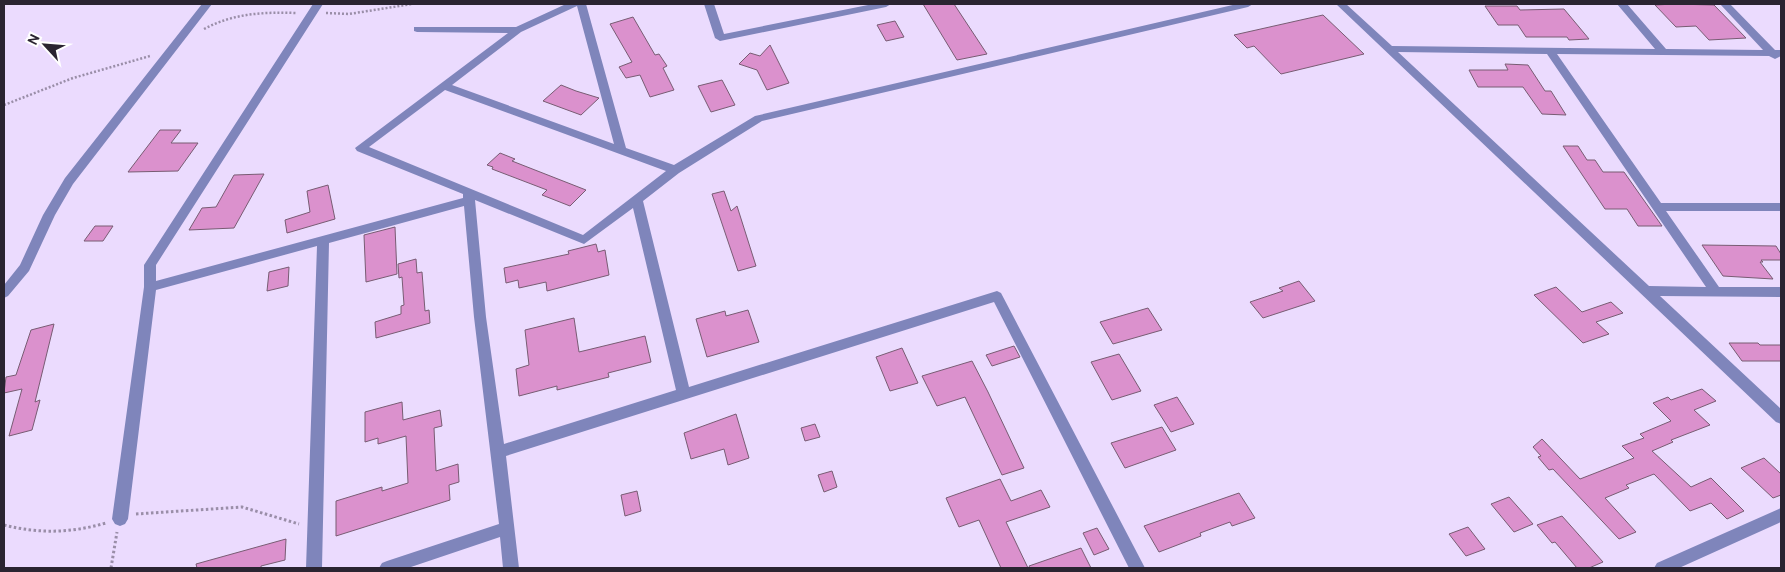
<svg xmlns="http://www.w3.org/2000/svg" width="1785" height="572" viewBox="0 0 1785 572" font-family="Cabin,sans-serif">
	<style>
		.building { fill: #db91cd; stroke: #785c73 }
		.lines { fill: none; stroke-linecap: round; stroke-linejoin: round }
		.path-far1 { stroke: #9a8ea8; stroke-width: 2.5; stroke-dasharray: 2 2; stroke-linecap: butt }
		.path { stroke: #9a8ea8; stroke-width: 3; stroke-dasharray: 2.5 2.5; stroke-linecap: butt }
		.minor { fill: #7f85bb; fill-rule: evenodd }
	</style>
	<rect width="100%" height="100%" fill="#ebdbfe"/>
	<!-- building -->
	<path class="building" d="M923 4H954L987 54 957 60Z
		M1674 4 1714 5 1746 38 1709 40 1696 26 1676 27 1655 5Z
		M1485 6H1517L1520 10 1564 9 1589 39 1569 40 1567 37H1526L1518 25H1498Z
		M1323 15 1364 54 1281 74 1254 46 1247 48 1234 35Z
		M633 17 655 55 659 54 667 66 663 68 674 90 650 97 640 75 626 78 619 67 632 62 610 24Z
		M895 21 904 37 886 41 877 25Z
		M770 45 789 83 767 90 757 70 739 64 750 53 760 56Z
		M1505 64 1528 65 1545 91H1551L1566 115 1542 114 1523 87H1478L1469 70H1508Z
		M722 80 735 105 711 112 698 86Z
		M561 85 576 91 599 98 581 115 543 101Z
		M160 130H181L171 143H198L178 171 128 172Z
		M1563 146H1578L1587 160H1595L1603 172H1624L1662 226H1638L1627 209H1605Z
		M500 153 515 159 512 161 586 190 570 206 542 195 547 190 492 169 493 167 487 165Z
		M264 174 234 228 189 230 202 208 216 207 234 175Z
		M328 185 335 219 287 233 285 220 310 212 307 191Z
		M724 191 731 211 737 206 756 266 738 271 712 194Z
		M95 226H113L103 241H84Z
		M395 227 397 274 366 282 364 235Z
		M596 244 598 252 605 250 609 275 547 291 546 282 519 288 518 280 506 283 504 268 569 254 568 251Z
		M1702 245 1776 246 1781 254V260H1761L1763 262H1760L1773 279 1723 276Z
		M416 259 417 273 422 272 425 311 429 310 430 323 376 338 375 322 401 314V306L404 305 402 277 399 278 398 264Z
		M289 267 288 286 267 291 269 272Z
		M1299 281 1315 301 1263 318 1250 302 1283 291 1279 288Z
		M1556 287 1582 312 1611 302 1623 313 1596 322 1609 334 1583 343 1534 295Z
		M1148 308 1162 330 1113 344 1100 322Z
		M748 310 759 342 707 357 696 319 725 311 726 316Z
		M574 318 579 352 645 336 651 362 608 373 609 377 557 390V386L519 396 516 369 529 365 525 330Z
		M54 324 35 402 40 400 32 430 9 436 22 389 4 393 6 377 16 375 31 330Z
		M1729 343H1758L1760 345H1781V361H1742Z
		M1014 346 1020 357 992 366 986 355Z
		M902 348 918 383 890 391 876 357Z
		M1119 354 1141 391 1112 400 1091 362Z
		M972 361 988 392 1024 468 1002 475 965 397 937 406 922 376Z
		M1702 389 1716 401 1694 410 1710 425 1671 440 1673 442 1652 451 1691 487 1711 478 1744 511 1727 519 1711 503 1690 511 1654 474 1626 485 1629 488 1605 498 1636 532 1619 539 1553 469 1549 470 1538 457 1541 456 1533 447 1542 439 1580 479 1634 458 1622 446 1644 438 1640 434 1671 421 1653 403 1668 397 1671 400Z
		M1177 397 1194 424 1171 432 1154 405Z
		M402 402 403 420 440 410 442 426 434 428 436 471 458 464 459 482 449 485 450 500 336 536V501L382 487V491L408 483 406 436 378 444V438L365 442V412Z
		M736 414 749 458 728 465 724 449 691 459 684 433Z
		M815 424 820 437 805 441 801 428Z
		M1162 427 1176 450 1125 468 1111 443Z
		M1764 458 1781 474V495L1773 498 1741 468Z
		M832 471 837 487 824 492 818 475Z
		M1000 479 1011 501 1041 490 1050 507 1006 522 1028 568H1001L979 520 959 527 946 498Z
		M637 491 641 511 625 516 621 495Z
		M1239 493 1255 518 1232 526 1230 522 1200 533 1201 536 1159 552 1144 526Z
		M1509 497 1533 524 1514 532 1491 504Z
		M1562 516 1603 562 1589 568H1577L1555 542 1552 543 1537 525Z
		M1468 527 1485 549 1466 556 1449 534Z
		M1097 528 1109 549 1094 555 1083 533Z
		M286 539 285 560 261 566V568H197L196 564Z
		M1081 548 1091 568H1030L1029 566Z"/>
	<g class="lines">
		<!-- path-far1 -->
		<path class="path-far1" d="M326 13 349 14 412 4
			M204 29C234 13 264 12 297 13
			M4 105 73 78 150 56"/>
		<!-- path -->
		<path class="path" d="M136 514 242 507 299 524
			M4 525C40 534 71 533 106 523
			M111 568 117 532"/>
		<!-- minor -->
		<path class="minor" d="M202 4H212L73 184 55 215 29 271 8 296 4 298V285L20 265 43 215 65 178Z
			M313 4H323L156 265V281L463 198V194L357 151 355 148 508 33 417 32 414 31V27H516L566 4H586L626 148 674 165 755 116 1237 4H1253L1248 7 762 121 679 173 643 201 689 387 997 291 1001 293 1145 568H1129L994 302 506 456 519 568H503L500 537 408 568H379L382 563 387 561 499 524 474 317 464 206 329 243 322 568H306L317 246 156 290 128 519 125 524 120 526 115 524 112 519 144 287V265ZM577 6 614 144 452 85 521 32ZM445 90 666 171 583 235 369 147ZM475 200 584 244 633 208 676 390 504 444 486 317Z
			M704 4H714L724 34 873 4H891L886 7 720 41 715 38Z
			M1336 4H1346L1392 46 1655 49 1617 4H1627L1666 49 1763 50 1720 4H1730L1775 50H1781V56L1775 59 1769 56 1557 54 1661 203H1781V211H1666L1719 287H1781V297L1660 296 1781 409V424L1776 422ZM1398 52 1547 54 1706 287 1649 286Z
			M1781 508V522L1679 568H1654L1657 563Z"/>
	</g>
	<!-- border -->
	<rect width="1785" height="572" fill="none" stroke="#2a2431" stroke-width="10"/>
	<!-- north arrow -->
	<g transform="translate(45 45) rotate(296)" stroke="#ffffff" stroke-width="4" paint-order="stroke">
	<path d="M0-4L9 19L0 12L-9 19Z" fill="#2a2431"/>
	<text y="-8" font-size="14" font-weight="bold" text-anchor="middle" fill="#2a2431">N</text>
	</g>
</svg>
